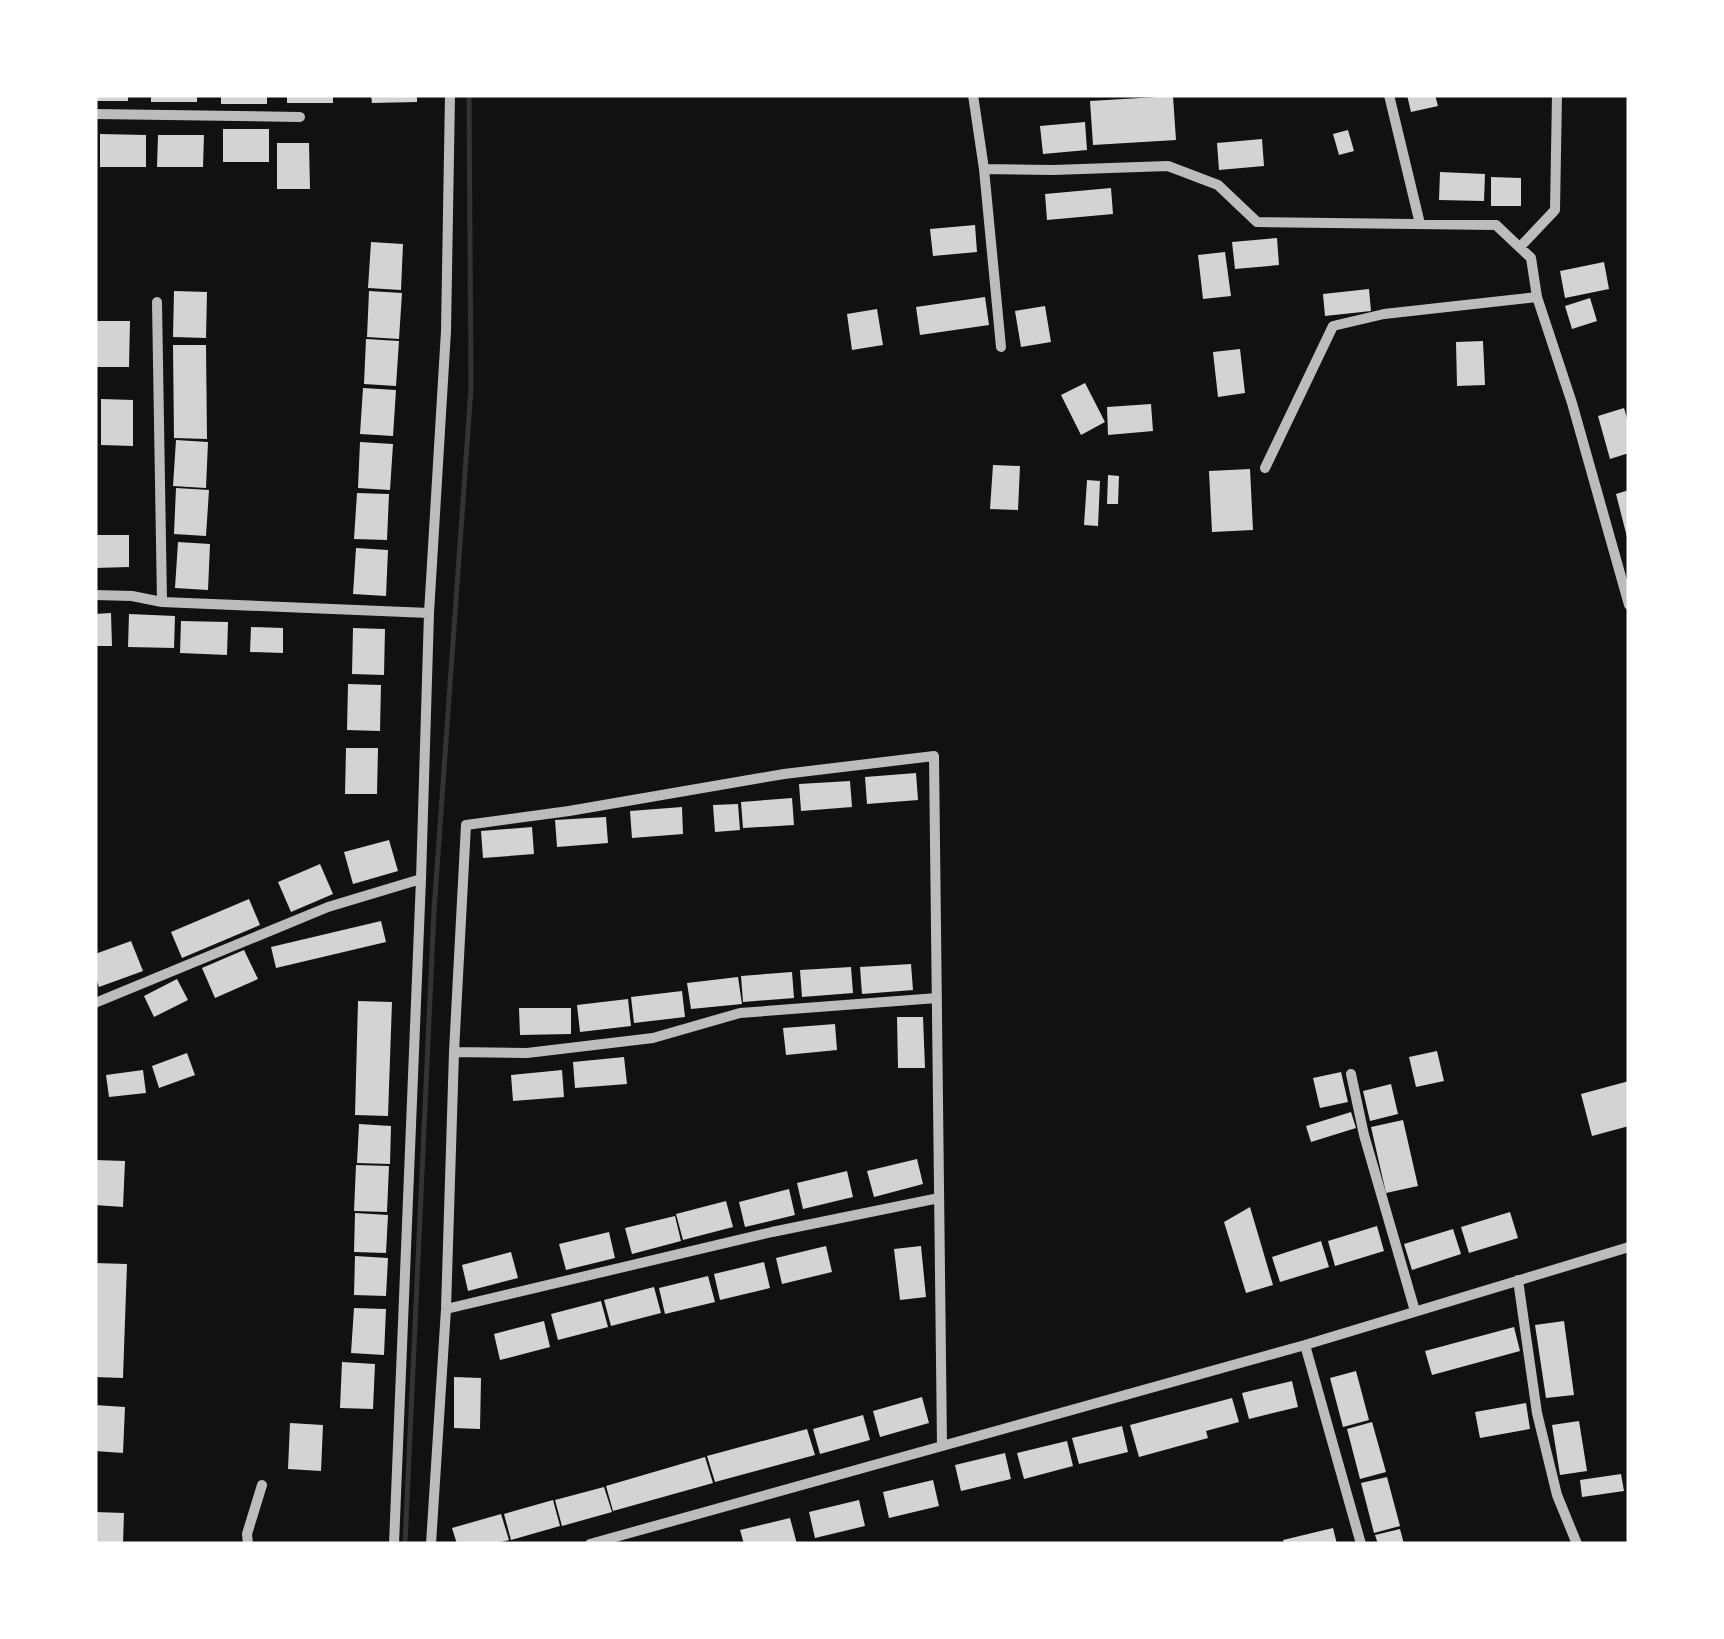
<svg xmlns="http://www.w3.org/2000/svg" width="1724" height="1639" viewBox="0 0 1724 1639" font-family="'Titillium Web',sans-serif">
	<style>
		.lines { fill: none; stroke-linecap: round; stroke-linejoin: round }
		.stream { stroke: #333; stroke-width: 5 }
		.building { fill: #d3d3d3 }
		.minor { stroke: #bcbcbc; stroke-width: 10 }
	</style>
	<rect width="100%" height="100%" fill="#111"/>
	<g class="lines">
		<!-- stream -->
		<path class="stream" d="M405 1544 434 911 471 388 469 95"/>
	</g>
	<!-- building -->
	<path class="building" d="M95 95H128V101H95Z
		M151 95H197V102H151Z
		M221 95H267V104H221Z
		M287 95H333V103H287Z
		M371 95H417V102L372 103Z
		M1407 95H1435L1438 106 1411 112Z
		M1173 96 1176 140 1093 145 1090 101Z
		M1085 122 1087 150 1043 154 1040 126Z
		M223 129H269V162H223Z
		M1348 130 1354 151 1339 155 1333 134Z
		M100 134 146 135V167H100Z
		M158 135H204L203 167H157Z
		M1262 139 1264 166 1219 170 1217 143Z
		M277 143H309L310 189H277Z
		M1440 172 1485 174 1484 201 1439 200Z
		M1491 177 1521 178V206H1491Z
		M1111 188 1113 214 1047 220 1045 194Z
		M975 225 977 252 933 256 930 229Z
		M1277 238 1279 265 1235 269 1232 242Z
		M371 242 403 244 401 290 368 288Z
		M1225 252 1231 296 1203 299 1198 255Z
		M1604 262 1609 289 1565 298 1560 271Z
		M1369 289 1371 311 1325 316 1323 294Z
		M174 291 207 292 206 338 173 337Z
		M369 291 402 293 399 339 367 337Z
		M985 297 989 325 920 335 916 307Z
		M1590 298 1597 321 1572 329 1565 306Z
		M1045 306 1051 342 1021 347 1015 311Z
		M877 309 883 345 852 350 847 314Z
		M97 321H130L129 367H97Z
		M366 339 399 341 396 386 364 384Z
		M1483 341 1485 385 1457 386 1456 342Z
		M173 345H206L207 439 174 438Z
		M1240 349 1245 393 1218 397 1213 352Z
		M1085 383 1105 422 1081 435 1061 395Z
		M363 388 396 390 393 436 360 434Z
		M101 399 133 400V446L101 445Z
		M1151 404 1153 431 1108 435 1107 407Z
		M1624 408 1629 425V453L1610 459 1598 416Z
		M176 440 208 442 206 488 173 486Z
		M360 442 393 444 390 490 358 488Z
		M993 465 1020 466 1018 510 990 509Z
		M1250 469 1253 530 1212 532 1209 471Z
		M1108 475 1119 476 1118 504H1107Z
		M1087 480 1100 481 1098 526 1084 525Z
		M176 488 209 490 206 536 174 534Z
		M1629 490V541H1628L1616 494Z
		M357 493 389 494 387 540 354 539Z
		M95 535H129V567L95 568Z
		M178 542 210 544 208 590 175 588Z
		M356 548 388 550 386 596 353 594Z
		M111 613 112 646H95V614Z
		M129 614 175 616 174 648 128 647Z
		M181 621 228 622 227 655 180 653Z
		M251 627 283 628V653L250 652Z
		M353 628 385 629 384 675 352 674Z
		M348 684 381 685 380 731 347 730Z
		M346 748H378L377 794H345Z
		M916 773 918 800 867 804 865 777Z
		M850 781 852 807 801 811 799 784Z
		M792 798 794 825 743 828 741 802Z
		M738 804 740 830 715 832 713 805Z
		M682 807 683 834 632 838 630 811Z
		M606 817 608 843 557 847 555 820Z
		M532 827 534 854 483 858 481 831Z
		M389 840 398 871 353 884 344 852Z
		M320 864 333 894 291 912 278 882Z
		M249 899 260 925 182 958 171 932Z
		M381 921 386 942 276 968 271 947Z
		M131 941 143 971 99 987 95 975V954Z
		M244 950 258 979 215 998 202 968Z
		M911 964 913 990 862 994 860 967Z
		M851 967 853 993 802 997 800 970Z
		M792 972 794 998 743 1002 741 976Z
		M738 977 742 1004 691 1009 687 983Z
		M177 979 188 1000 154 1017 144 996Z
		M682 991 685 1017 634 1023 631 997Z
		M628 999 631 1026 580 1032 577 1005Z
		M358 1001 392 1002 388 1116 355 1115Z
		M519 1008H571V1034L520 1035Z
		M897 1017H923L925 1068H898Z
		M835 1024 837 1050 786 1055 783 1028Z
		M1437 1051 1444 1081 1416 1087 1409 1057Z
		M187 1053 195 1075 159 1088 152 1066Z
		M624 1057 627 1084 575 1088 573 1062Z
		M143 1070 146 1093 109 1097 106 1075Z
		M562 1070 564 1097 513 1101 511 1075Z
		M1341 1072 1348 1102 1320 1108 1313 1078Z
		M1629 1081V1126L1592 1136 1581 1094Z
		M1391 1084 1398 1114 1370 1121 1363 1091Z
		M1351 1112 1356 1128 1311 1142 1306 1126Z
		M1403 1120 1418 1186 1386 1193 1371 1127Z
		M359 1124 391 1126 390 1164 357 1163Z
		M917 1159 923 1184 874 1197 867 1171Z
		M95 1160 125 1161 123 1207 95 1205Z
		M356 1165 389 1166 387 1212 354 1211Z
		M847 1171 853 1197 803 1209 797 1183Z
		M789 1189 795 1215 745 1227 739 1202Z
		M726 1201 733 1227 683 1240 676 1214Z
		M1250 1207 1273 1285 1246 1293 1224 1222Z
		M1510 1212 1518 1238 1469 1253 1461 1227Z
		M355 1213 388 1215 386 1253 354 1252Z
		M675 1216 681 1241 632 1254 625 1228Z
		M1377 1226 1384 1251 1335 1266 1328 1241Z
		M1453 1229 1461 1254 1412 1270 1404 1244Z
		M609 1232 615 1258 566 1270 559 1244Z
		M1321 1241 1329 1267 1280 1282 1272 1257Z
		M826 1246 832 1272 782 1284 776 1258Z
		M921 1246 926 1297 900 1300 894 1249Z
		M511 1252 518 1278 468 1291 462 1265Z
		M355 1256 388 1258 386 1296 354 1295Z
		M764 1262 770 1288 720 1300 714 1274Z
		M95 1263 127 1264 123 1378 95 1377Z
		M708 1276 715 1302 665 1314 659 1288Z
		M654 1287 661 1313 611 1326 604 1300Z
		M601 1301 608 1327 558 1340 551 1314Z
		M354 1308 386 1309 384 1355 351 1353Z
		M544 1321 550 1347 500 1360 494 1334Z
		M1564 1321 1574 1395 1546 1398 1535 1325Z
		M1514 1327 1520 1351 1432 1375 1425 1351Z
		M342 1362 375 1364 373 1409 340 1408Z
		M1356 1371 1369 1420 1343 1427 1330 1378Z
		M454 1377 481 1378 480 1429 454 1428Z
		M1292 1381 1298 1407 1249 1419 1242 1393Z
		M922 1397 929 1423 880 1437 873 1411Z
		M1232 1398 1239 1422 1206 1431 1208 1438 1139 1457 1130 1425Z
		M1526 1403 1530 1429 1480 1438 1475 1412Z
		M95 1405 125 1407 123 1453 95 1451Z
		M863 1415 870 1440 820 1454 813 1429Z
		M1579 1421 1587 1471 1560 1475 1552 1425Z
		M1372 1422 1386 1472 1360 1479 1347 1429Z
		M290 1423 323 1425 321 1471 288 1469Z
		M1122 1426 1128 1452 1079 1464 1072 1438Z
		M807 1429 815 1455 715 1482 707 1456Z
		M1067 1441 1073 1466 1024 1479 1017 1453Z
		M1005 1453 1011 1479 961 1491 955 1465Z
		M705 1457 713 1483 613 1511 606 1486Z
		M1621 1474 1624 1491 1582 1497 1580 1480Z
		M1387 1477 1400 1526 1374 1533 1361 1483Z
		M933 1480 939 1506 889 1518 883 1492Z
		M604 1487 612 1512 562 1526 555 1500Z
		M553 1500 560 1526 511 1540 504 1514Z
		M859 1500 865 1526 815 1538 809 1512Z
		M95 1512 124 1513 123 1544H95Z
		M501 1514 509 1540 493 1544H457L452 1528Z
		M790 1518 797 1544H744L740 1530Z
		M1333 1528 1337 1544H1284L1283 1540Z
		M1400 1529 1404 1544H1378L1375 1535Z"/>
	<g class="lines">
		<!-- minor -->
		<path class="minor" d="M973 95 984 169 1053 170 1168 166 1218 185 1257 222 1496 225 1531 258 1537 297 1572 403 1629 605
			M1389 95 1420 224
			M95 114 300 117
			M984 169 1001 347
			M1520 247 1555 210 1557 95
			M157 302 162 602
			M1265 468 1333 326 1384 314 1537 297
			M95 595 132 596 162 602 429 613
			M95 1003 328 907 421 879
			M454 1052 527 1053 653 1038 740 1013 937 998
			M1351 1074 1364 1135 1415 1311
			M1518 1280 1537 1413 1557 1495 1577 1544
			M446 1309 772 1232 939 1198
			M1305 1345 1361 1544
			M248 1544 247 1534 262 1485
			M394 1544 421 879 429 613 446 331 450 95
			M431 1544 446 1309 454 1052 466 825 569 811 784 774 934 756 942 1446
			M590 1544 1305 1345 1629 1247"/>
	</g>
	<!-- border -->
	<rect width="1724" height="1639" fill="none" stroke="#ffffff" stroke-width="195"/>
</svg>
